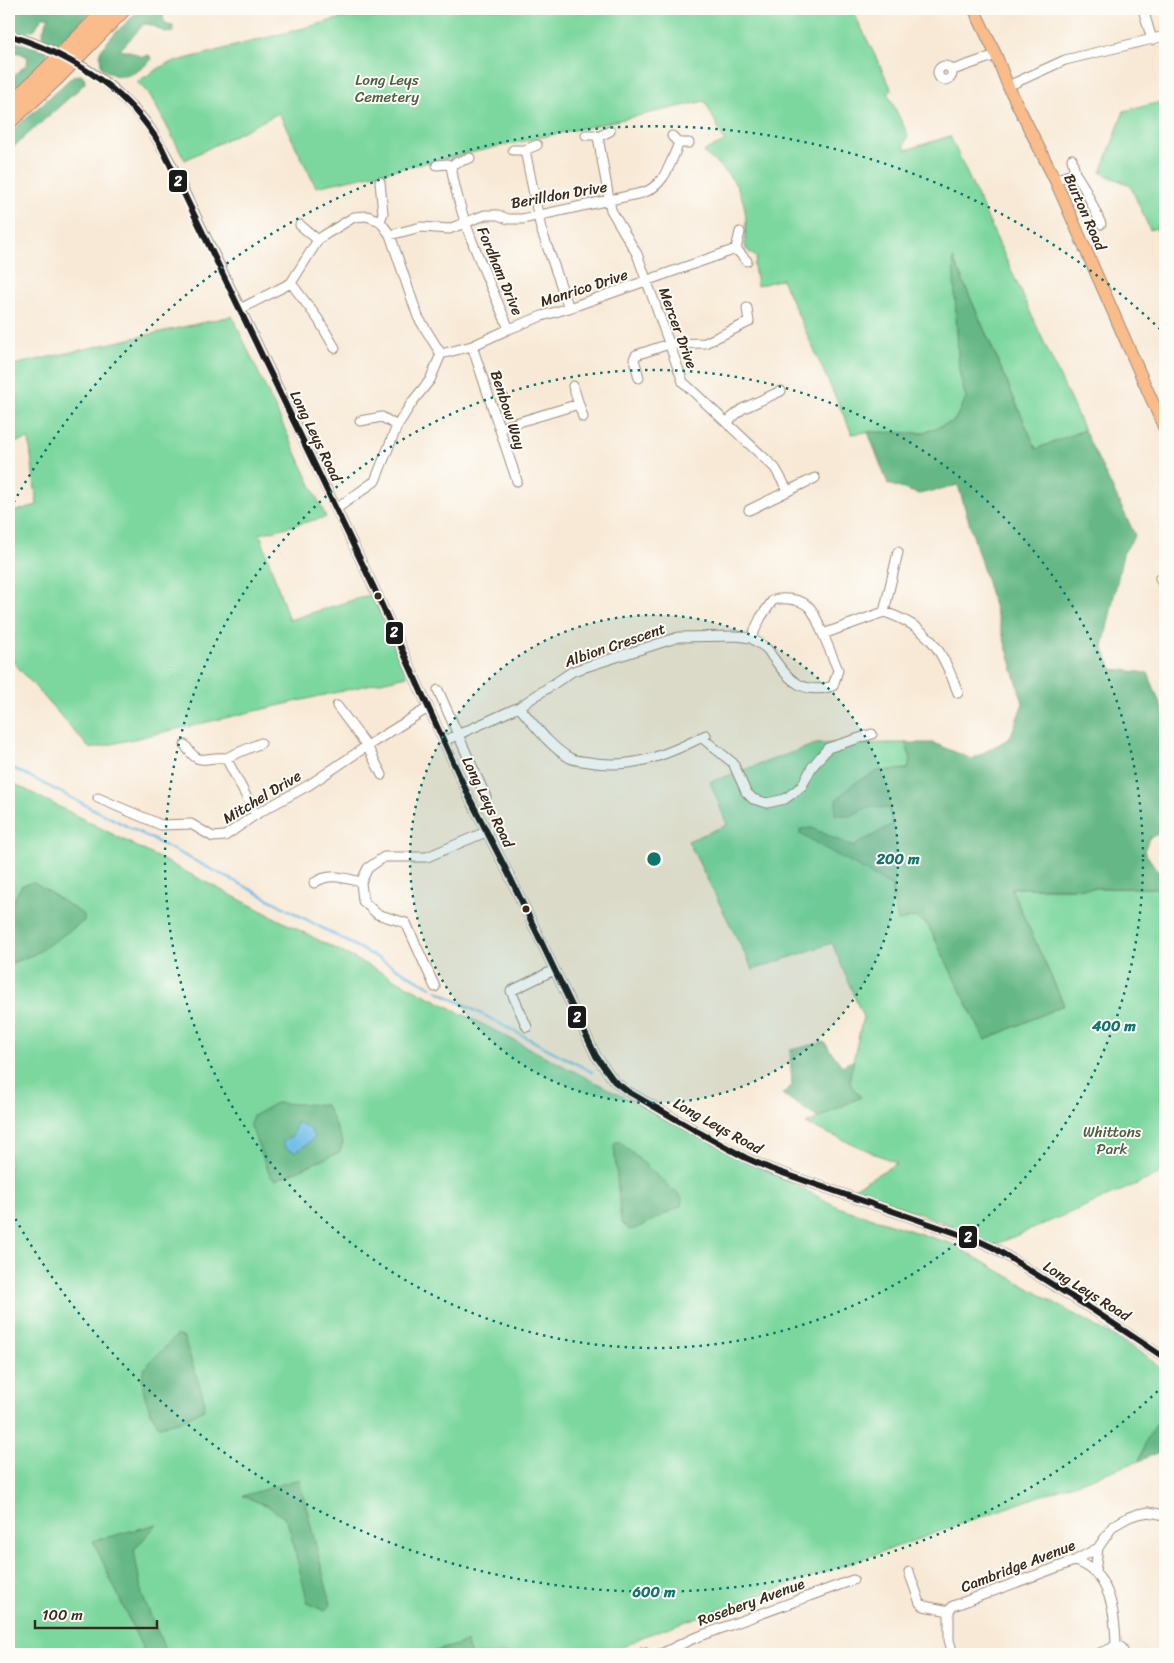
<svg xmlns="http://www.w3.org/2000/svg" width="1174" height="1663" viewBox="0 0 1174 1663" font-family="Sriracha,sans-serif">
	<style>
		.green { fill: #7cd79e; stroke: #5c805e }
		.forest { fill: #65b885; stroke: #507152 }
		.water { fill: #6cbce7; stroke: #547382 }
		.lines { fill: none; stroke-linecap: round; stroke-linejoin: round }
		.stream { stroke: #6cbce7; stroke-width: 2.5 }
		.minor-casing { stroke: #9a8a7a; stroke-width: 11 }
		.major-casing { stroke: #9a8a7a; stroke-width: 13 }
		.highway-casing { stroke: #9a8a7a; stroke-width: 16 }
		.minor { stroke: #fff; stroke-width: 9 }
		.major { stroke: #f9bc8a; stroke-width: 11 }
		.highway { stroke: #f9bc8a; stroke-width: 14 }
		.highway-bridge-casing { stroke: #9a8a7a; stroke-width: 16; stroke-linecap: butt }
		.highway-bridge { stroke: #f9bc8a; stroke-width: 14 }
		.bus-1-casing { stroke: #fdfcf7; stroke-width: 10 }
		.bus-1 { stroke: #1a1a1a; stroke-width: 6 }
		.ring { fill: none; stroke: #0f766e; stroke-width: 2.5; stroke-dasharray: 2.5 5 }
		.bus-dot { fill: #3b2a1e; stroke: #fdfcf7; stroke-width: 2 }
		.labels { text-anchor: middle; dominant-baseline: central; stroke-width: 4; stroke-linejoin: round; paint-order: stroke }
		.park-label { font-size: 15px; fill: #4e5e44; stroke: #fdfcf7 }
		.street-label { font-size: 15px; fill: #3b2a1e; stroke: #fdfcf7 }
		.centre { fill: #0f766e; stroke: #fdfcf7; stroke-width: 2.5 }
		.ring-label { font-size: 15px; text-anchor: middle; font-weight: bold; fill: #0f766e; stroke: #fdfcf7; stroke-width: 4; stroke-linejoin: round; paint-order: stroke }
		.line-badge { stroke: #fdfcf7; stroke-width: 2 }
		.badge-label { font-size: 14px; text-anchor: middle; font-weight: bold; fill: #fff }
	</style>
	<rect width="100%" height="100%" fill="#fdfcf7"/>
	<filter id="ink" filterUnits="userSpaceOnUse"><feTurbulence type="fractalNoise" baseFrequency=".02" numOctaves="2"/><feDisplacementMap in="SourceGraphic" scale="10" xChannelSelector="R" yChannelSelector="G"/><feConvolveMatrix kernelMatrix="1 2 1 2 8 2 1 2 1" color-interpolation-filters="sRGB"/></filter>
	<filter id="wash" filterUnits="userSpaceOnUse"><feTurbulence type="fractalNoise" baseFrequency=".0096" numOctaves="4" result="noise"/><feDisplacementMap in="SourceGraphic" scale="20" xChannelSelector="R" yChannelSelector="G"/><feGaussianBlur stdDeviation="1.12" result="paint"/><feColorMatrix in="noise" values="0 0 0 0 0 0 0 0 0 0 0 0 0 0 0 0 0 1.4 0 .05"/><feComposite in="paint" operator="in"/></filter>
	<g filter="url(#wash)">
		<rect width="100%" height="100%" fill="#f8e9d6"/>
		<!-- green -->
		<path class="green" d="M376 9H852L892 90 888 94 908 135 904 145 906 150 950 136 1084 430 1036 449 954 260 959 371 967 399 954 421 923 433 868 432 852 434 782 279 757 286 754 265 757 258 746 249C744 240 746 231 746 221 745 189 729 172 704 153L706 150 725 142 705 101 316 187 279 113 185 160 150 95 137 82 166 64Z
			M1165 101V249L1156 228 1150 230 1130 185 1101 173 1124 111Z
			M232 316 326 517 260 534 289 620 372 594 407 676 90 749 9 657V513L37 505 29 439 9 444V366Z
			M905 743 911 758 908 769 878 771 850 816 869 807 888 808 893 824 853 847 812 828 861 868 891 886 898 921 916 917 928 925 985 1040 1064 1005 1011 888H1161L1165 896V1172L992 1246 960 1228 873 1197 854 1188 897 1163 806 1124 861 1097 850 1085 849 1079 863 1017 832 943 753 970 688 841 727 825 710 782 816 744Z
			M9 781 838 1207 952 1244 1147 1356 1165 1373V1449L1139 1461 644 1636 610 1654H9Z"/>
		<!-- forest -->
		<path class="forest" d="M9 9H94L58 45 47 42 43 38V31L49 17H42L35 29 21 34 9 31Z
			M141 9H162L164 21 167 25 173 26 174 32C162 36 156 23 144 24L120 50 124 51H130L142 57 149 55 152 59C136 75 120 84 101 67L100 51 113 35Z
			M9 40 47 51V54L43 61 9 94V80L27 64 28 57 20 53 9 52Z
			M80 75 84 77 85 83 79 89 9 151V134L73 76Z
			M953 258 1036 449 1084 430 1135 535 1123 554 1103 647 1112 669 1148 673 1165 716V831L1149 838 1144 851 1161 876V888H1011L1064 1005 985 1040 928 925 916 917 898 921 891 886 800 834V829L812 828 853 847 893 824 888 808 869 807 850 816 835 814 836 800 853 784 878 771 908 769 911 758 905 743H933L972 759 1010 738 1023 703 958 485 919 494 888 484 868 432 923 433 954 421 966 399 959 371Z
			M34 882 84 915V921L35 954 9 964V908L22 885Z
			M824 1042 842 1066 854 1060C849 1081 846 1081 861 1097L818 1118 782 1094 792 1086 790 1050Z
			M276 1103 326 1105 343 1142 340 1152 276 1180 270 1176 250 1124 253 1116Z
			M615 1142H620L682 1198 681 1206 637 1228 629 1230 621 1222 614 1146Z
			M177 1335 184 1338 205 1402 203 1410 178 1422 159 1426C149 1413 138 1384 144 1368Z
			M1165 1417V1449L1139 1461C1144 1446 1150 1426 1165 1417Z
			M299 1479 331 1605 324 1611 308 1603 287 1520 268 1506 243 1496Z
			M157 1524 134 1550 142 1595 167 1654H145L93 1541Z
			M466 1642 471 1654H427Z"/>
		<!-- water -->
		<path class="water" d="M296 1122 310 1128 314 1138 306 1145 295 1152 285 1148 283 1141C296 1135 293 1134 296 1122Z"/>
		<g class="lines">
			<!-- stream -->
			<path class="stream" d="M9 766 252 890 431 987
				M436 990 592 1072"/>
		</g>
	</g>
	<g filter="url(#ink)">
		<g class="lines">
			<!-- minor casing -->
			<g class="minor-casing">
				<path id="minor" d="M1143 9 1152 40
					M9 35C65 51 110 78 147 124 155 135 162 148 169 160L374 588 470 799 510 877 596 1056 614 1081 627 1091 698 1132 746 1158 771 1169 979 1241 994 1248 1093 1310 1165 1358
					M938 73a7 7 0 1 1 14 0a7 7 0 1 1-14 0Z
					M953 70 996 55
					M1008 86 1065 60 1165 36
					M586 135H594L598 137 610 131
					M672 136 679 143H689
					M598 137 611 210 637 254 683 382 775 468 788 491 815 478
					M513 150H525L537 145
					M525 150 541 229 569 308
					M1072 159 1075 173
					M437 165 447 164 451 166
					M451 166C460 223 487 276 509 329
					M451 166 455 163 470 158
					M1055 180 1075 173 1085 189 1101 224
					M380 221 383 213 380 182
					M300 225 318 240
					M740 232 736 249 747 261
					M390 235 421 227 449 229 485 215H498L508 219H522L642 193C665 186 670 163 679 143
					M291 283 318 319 335 348
					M240 309 291 283 318 240 323 236 354 217 367 216 380 221 390 235 418 317 441 354 430 380 413 401 397 426 375 481 336 509
					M472 346 517 481
					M441 354 472 346 509 329 542 316 569 308 736 249
					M639 378 634 359 636 355 669 344 705 343 749 322 747 308
					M573 386 583 417
					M360 421 382 417 397 426
					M727 422 742 409 781 391
					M499 428 579 404
					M749 510 788 491
					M1160 578 1165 589
					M884 612C930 627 942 650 958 693
					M751 638C756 642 763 645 767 649 770 652 771 656 774 659 790 682 805 695 833 686L838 670 823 634
					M438 690 486 797
					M337 706 367 746 382 775
					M519 707C534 724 550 747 570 758 575 761 583 761 589 762 632 770 669 754 706 735
					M701 737 733 763 746 792 753 799 767 803 785 799 802 786 812 767 828 748 872 734
					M444 741 519 707 573 671 679 637 737 636 751 638 761 617 773 600C784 597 802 599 810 608 816 615 819 626 823 634L884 612 898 552
					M185 745C200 768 202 756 226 758
					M98 798 161 825 191 824 213 837 225 836 258 813 309 785 367 746 428 708
					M256 815 226 758 261 743
					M314 883C330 872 344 878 361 882
					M435 987 406 923 377 914 363 901 361 882 368 868 384 857H427L488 831
					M527 1027 511 991 554 970
					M1074 1561C1110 1570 1115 1612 1116 1644
					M909 1572 920 1603 924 1606 949 1611
					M1095 1573 1098 1548 1113 1526 1129 1517 1138 1514 1149 1512 1165 1515
					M949 1611 953 1606 1074 1561 1098 1548
					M949 1611V1640L953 1654
					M1116 1644 1122 1648 1124 1654
					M644 1652 646 1654
					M661 1654 692 1639 853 1580
					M1097 1654 1112 1648 1116 1644"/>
			</g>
			<!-- major casing -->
			<g class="major-casing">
				<path id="major" d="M974 9 996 55 1008 86 1055 180 1165 430"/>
			</g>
			<!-- highway casing -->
			<g class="highway-casing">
				<path id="highway" d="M80 36 106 9
					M89 45 124 9
					M9 105 47 69
					M9 122 58 77"/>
			</g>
			<!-- minor -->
			<use href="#minor" class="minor"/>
			<!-- major -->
			<use href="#major" class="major"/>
			<!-- highway -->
			<use href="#highway" class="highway"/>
			<!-- highway-bridge casing -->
			<g class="highway-bridge-casing">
				<path id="highway-bridge" d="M47 69 80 36
					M58 77 89 45"/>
			</g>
			<!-- highway-bridge -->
			<use href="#highway-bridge" class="highway-bridge"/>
			<!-- bus-1 casing -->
			<g class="bus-1-casing">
				<path id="bus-1" d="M9 35C71 55 127 88 161 146L374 588 470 799 510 877 596 1056 614 1081 627 1091 698 1132 746 1158 771 1169 979 1241 994 1248 1093 1310 1165 1358"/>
			</g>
			<!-- bus-1 -->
			<use href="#bus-1" class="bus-1"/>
		</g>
	</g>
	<!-- distance rings -->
	<circle cx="654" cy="859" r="244" fill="#0f766e" fill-opacity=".12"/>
	<g class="ring">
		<circle cx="654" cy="859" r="244"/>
		<circle cx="654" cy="859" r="489"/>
		<path d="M1163 1386A733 733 0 0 1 10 1209M10 509A733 733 0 0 1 1163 332"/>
	</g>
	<!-- markers -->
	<g class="bus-dot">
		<circle cx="378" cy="596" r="4.5"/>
		<circle cx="526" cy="909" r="4.5"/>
	</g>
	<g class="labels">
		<!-- park labels -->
		<g class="park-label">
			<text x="387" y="80">Long Leys<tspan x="387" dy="17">Cemetery</tspan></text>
			<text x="1112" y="1132">Whittons<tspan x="1112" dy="17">Park</tspan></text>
		</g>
		<!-- street labels -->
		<g class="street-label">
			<text transform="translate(559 195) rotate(-10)">Berilldon Drive</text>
			<text transform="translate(1085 212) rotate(66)">Burton Road</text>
			<text transform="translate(500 271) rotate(67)">Fordham Drive</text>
			<text transform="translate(584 288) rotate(-18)">Manrico Drive</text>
			<text transform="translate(678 328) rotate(70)">Mercer Drive</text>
			<text transform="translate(508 410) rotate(72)">Benbow Way</text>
			<text transform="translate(316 436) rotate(64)">Long Leys Road</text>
			<text transform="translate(615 645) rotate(-19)">Albion Crescent</text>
			<text transform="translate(262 797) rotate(-31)">Mitchel Drive</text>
			<text transform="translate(488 802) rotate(64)">Long Leys Road</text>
			<text transform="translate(718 1126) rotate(29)">Long Leys Road</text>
			<text transform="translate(1087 1291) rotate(32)">Long Leys Road</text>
			<text transform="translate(1018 1566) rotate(-21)">Cambridge Avenue</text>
			<text transform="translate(751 1602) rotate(-20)">Rosebery Avenue</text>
		</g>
	</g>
	<circle cx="654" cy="859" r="8" class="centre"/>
	<g class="ring-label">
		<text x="898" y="864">200 m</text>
		<text x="1114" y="1031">400 m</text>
		<text x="654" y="1597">600 m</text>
	</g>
	<g class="line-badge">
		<rect x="168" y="169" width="20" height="24" rx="5" fill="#1a1a1a"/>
		<rect x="385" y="621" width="19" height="24" rx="5" fill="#1a1a1a"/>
		<rect x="567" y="1005" width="20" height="24" rx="5" fill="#1a1a1a"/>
		<rect x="958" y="1225" width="20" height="24" rx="5" fill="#1a1a1a"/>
	</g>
	<g class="badge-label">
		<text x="178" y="186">2</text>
		<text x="394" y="637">2</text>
		<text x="577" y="1022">2</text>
		<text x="968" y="1242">2</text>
	</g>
	<!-- margin -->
	<rect width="1174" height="1663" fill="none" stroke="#fdfcf7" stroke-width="30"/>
	<!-- scale -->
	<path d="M35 1620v8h122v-8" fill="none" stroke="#3b2a1e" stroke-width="2.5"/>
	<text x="42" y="1620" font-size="15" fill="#3b2a1e" stroke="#fdfcf7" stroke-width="4" paint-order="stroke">100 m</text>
</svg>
